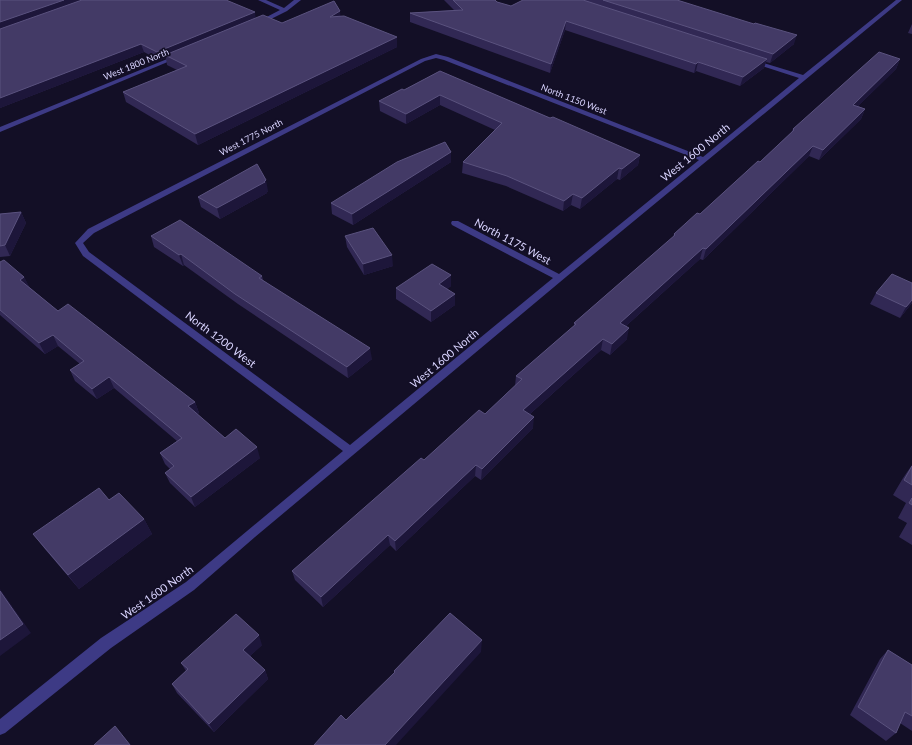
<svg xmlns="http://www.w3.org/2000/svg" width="912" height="745" viewBox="0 0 912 745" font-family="Lato,sans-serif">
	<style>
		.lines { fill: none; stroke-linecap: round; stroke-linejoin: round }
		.street { fill: #3d3a85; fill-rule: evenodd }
		.wall { fill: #312854 }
		.shaded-wall { fill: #1d163a }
		.building { fill: #433a66; stroke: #5a527e }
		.labels { text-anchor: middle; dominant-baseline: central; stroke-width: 3.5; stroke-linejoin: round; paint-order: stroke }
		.far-street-label { font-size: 9px; fill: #d9d4ff; stroke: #130f26 }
		.street-label { font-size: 11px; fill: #d9d4ff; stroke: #130f26 }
	</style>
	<rect width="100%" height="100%" fill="#130f26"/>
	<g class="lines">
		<!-- street -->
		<path class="street" d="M258 0H266L284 8 294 0H301L287 11 259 25 256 23 257 22 280 10Z
			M896 0H902L566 277 255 537 194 590 111 648 5 733 0 735V719L101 638 186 582 343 451 83 256 75 243 88 229 421 59 436 54 448 57 703 157 799 78 750 62V60H754L803 75ZM436 58 444 60 699 160 559 274 458 221H452L451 223 452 225 553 278 350 445 89 252 83 243 94 233 425 61Z
			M177 55 182 56 0 132V127Z"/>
	</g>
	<!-- wall -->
	<path class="wall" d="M0 0 256 18 282 23 341 17 397 47 198 145 126 102 123 92 177 70 167 65 166 58 159 60 144 52 0 108Z
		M444 0H495L497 2 511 6 523 0H677L794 44 770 63 766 62 764 68 740 86 696 71 694 73 565 30 550 73 410 22V13L454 10Z
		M912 24V34L908 33Z
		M900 59 896 69 858 106 865 109 861 119 819 160 809 156 703 260 700 259 626 326 627 339 610 355 601 350 530 414 533 428 481 480 475 476 396 551 390 545 323 607 295 580 292 571 424 460 485 414 515 386 516 376 574 326V323L673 237 674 234 700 214 760 162 791 133 793 129Z
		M440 71 550 118 640 155 638 165 620 180 617 179 580 209 571 205 563 211 506 186 462 173 463 162 495 130 440 105 406 124 380 111 379 101 404 90Z
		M451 152V162L353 225 332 214 331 203Z
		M268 191 267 192V193L220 219 201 207 198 197Z
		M21 212 26 223 10 256 0 257V214Z
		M151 236 262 276 263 280 372 359 348 378 238 304 184 265 183 266 154 247Z
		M345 236 393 266 364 275 347 247Z
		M0 262 24 277 29 287 58 311 195 402 199 413 197 414 225 438 260 458 195 507 170 483 165 473 170 469 165 464 160 453 177 441 114 388 97 399 75 381 70 370 80 364 58 346 45 354 0 315Z
		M451 286 447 289 455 294V305L431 322 396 299V288Z
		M876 293 912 303 900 318 870 304Z
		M912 465V545L899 537 907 523 898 518 906 503 893 495 903 478Z
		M109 500 144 519 152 534 79 589 44 548 33 534Z
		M262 645 250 656 265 670 268 679 214 732 177 693 172 684 186 671 181 663Z
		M888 650 912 665V731L900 723 896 733 886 741 850 715 880 659Z"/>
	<!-- shaded-wall -->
	<path class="shaded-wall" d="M64 0H91L0 32V22Z
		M340 11 341 21 330 17Z
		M255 12 256 21 165 55 166 58 159 60 157 52Z
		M566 21 565 30 550 73 551 64Z
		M797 35 794 44 770 63 773 54Z
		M397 37V47L198 145 195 134Z
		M141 44 144 52 0 108V98Z
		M767 59 764 68 740 86 743 77Z
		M900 59 896 69 849 115 853 105Z
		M698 62 696 71 694 73 696 64Z
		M440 95V105L406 124V114Z
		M865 109 861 119 819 160 823 150Z
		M813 146 809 156 703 260 706 249Z
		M451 152V162L353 225 352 214Z
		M640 155 638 165 620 180 622 169Z
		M619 168 617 179 580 209 582 198Z
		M266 180 268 191 267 192V193L220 219 217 208Z
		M573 194 571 205 563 211 564 201Z
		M21 212 26 223 10 256 5 245Z
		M703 248 700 259 617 334 620 323Z
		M181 254 184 265 183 266 179 255Z
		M392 255 393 266 364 275 363 264Z
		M451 275V286L439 295V284Z
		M24 277 30 288 20 280Z
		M455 294V305L431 322V311Z
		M912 300V303L900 318 906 307Z
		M629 328 627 339 610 355 612 344Z
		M53 335 58 346 45 354 39 343Z
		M603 339 601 350 522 421 523 410Z
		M370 348 372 359 348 378 347 367Z
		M109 377 114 388 97 399 92 389Z
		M195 402 199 413 193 417 188 406Z
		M534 417 533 428 481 480 482 469Z
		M257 447 260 458 195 507 191 497Z
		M476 465 475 476 396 551 395 541Z
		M144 519 152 534 79 589 68 575Z
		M388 535 390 545 323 607 321 597Z
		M0 589 31 633 0 656Z
		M259 635 262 645 247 659 243 650Z
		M482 640 481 652 396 745H385Z
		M265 670 268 679 214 732 209 724Z
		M115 726 125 738 131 745H130Z"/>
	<!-- building -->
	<path class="building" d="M0 0H64L0 22Z
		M82 0H226L255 12 157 52 141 44 0 98V29Z
		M453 0H495L497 2 511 6 523 0H583L767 59 743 77 698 62 696 64 566 21 551 64 410 13 463 10Z
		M603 0H677L754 24 755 23 797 35 773 54Z
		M334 1 340 11 330 17 344 16 397 37 195 134 123 92 187 66 165 55 263 15 282 23Z
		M879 52 900 59 853 105 865 109 823 150 813 146 706 249 703 248 620 323 629 328 612 344 603 339 523 410 534 417 482 469 476 465 395 541 388 535 321 597 292 571 421 458 424 460 479 410 485 414 522 379 516 376 576 324 574 323 675 235 674 234 697 213 700 214 758 161 760 162 794 130 793 129Z
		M440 71 550 118 553 117 640 155 622 169 619 168 582 198 573 194 564 201 507 176 463 162 502 123 440 95 406 114 379 101 402 89 404 90Z
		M445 142 451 152 352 214 331 203 397 162Z
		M257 164 266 180 264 182H265L217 208 198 197Z
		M21 212 5 245 0 246V214Z
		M180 220 262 276 259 278 370 348 347 367 235 294 181 254 179 255 151 236Z
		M373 228 392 255 363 264 345 236Z
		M4 260 24 277 20 280 58 311 68 304 195 402 188 406 225 438 236 429 257 447 191 497 165 473 174 466 160 453 182 438 109 377 92 389 70 370 84 361 53 335 39 343 0 310V262Z
		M432 264 451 275 439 284 455 294 431 311 396 288Z
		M892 274 912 283V300L906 307 876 293Z
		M912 466V485L904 480Z
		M99 488 109 500 119 493 144 519 68 575 33 534Z
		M912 498V505L909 503Z
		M0 591 23 624 0 640Z
		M450 613 482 640 385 745H314L341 715 346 720 395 672 394 671Z
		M236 614 259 635 243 650 265 670 209 724 172 684 188 669 181 663Z
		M888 650 912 665V716L905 712 896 733 858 707Z
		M115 726 130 745H94Z"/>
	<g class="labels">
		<!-- far-street labels -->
		<g class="far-street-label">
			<text transform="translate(136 64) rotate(-22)">West 1800 North</text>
			<text transform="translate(574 99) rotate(21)">North 1150 West</text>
			<text transform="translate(251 137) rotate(-27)">West 1775 North</text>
		</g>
		<!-- street labels -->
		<g class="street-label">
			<text transform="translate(695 152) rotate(-39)">West 1600 North</text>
			<text transform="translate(513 241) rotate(28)">North 1175 West</text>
			<text transform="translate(221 339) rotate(37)">North 1200 West</text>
			<text transform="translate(444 358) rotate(-40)">West 1600 North</text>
			<text transform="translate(157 592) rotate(-35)">West 1600 North</text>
		</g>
	</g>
</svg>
